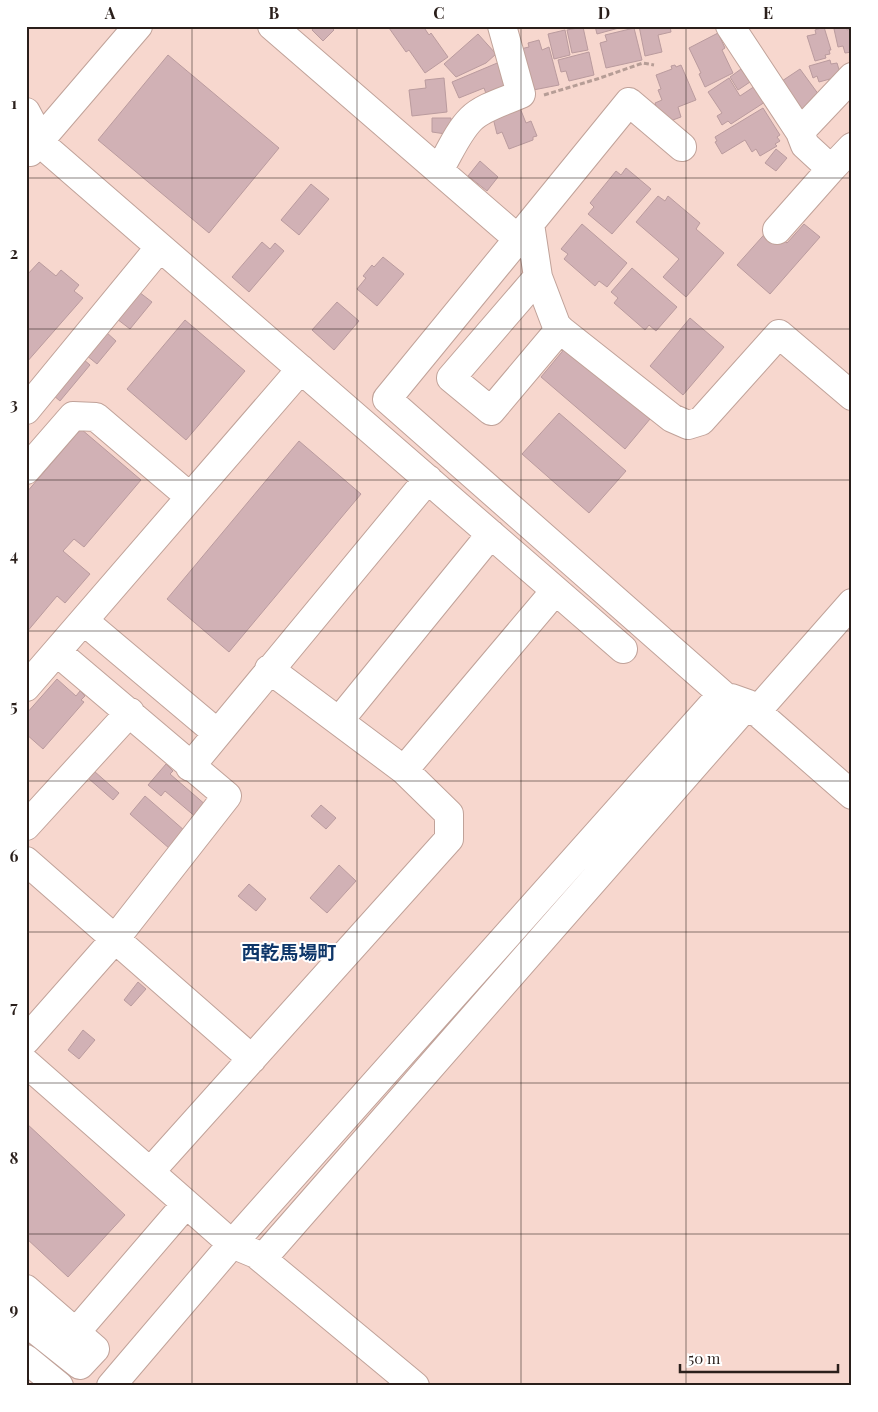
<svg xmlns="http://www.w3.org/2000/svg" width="878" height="1412" viewBox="0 0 878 1412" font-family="'Playfair Display','Noto Sans JP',serif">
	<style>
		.building { fill: #d1b1b5; stroke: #ba9b9e }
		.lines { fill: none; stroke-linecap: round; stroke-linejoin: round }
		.minor-casing { stroke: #c0a299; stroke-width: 30 }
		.path { stroke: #b69d96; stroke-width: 3; stroke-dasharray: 5 2.5; stroke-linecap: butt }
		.minor { stroke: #fff; stroke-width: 28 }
		.grid { fill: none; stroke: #2a1f1b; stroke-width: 1; stroke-opacity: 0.55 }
		.labels { text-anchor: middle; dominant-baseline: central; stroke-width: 4; stroke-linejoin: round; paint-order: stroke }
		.quarter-label { font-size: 19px; font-weight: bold; fill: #0e3669; stroke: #fff }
		.neatline { fill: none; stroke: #2a1f1b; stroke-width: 2 }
		.grid-label { font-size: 16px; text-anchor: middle; font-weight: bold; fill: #2a1f1b }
	</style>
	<rect width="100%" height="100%" fill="#f7d7ce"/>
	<!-- building -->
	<path class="building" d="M315 26H330L334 30 323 41 312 30Z
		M391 26H423L429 35 431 33 448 57 425 73 409 50 406 52 389 28Z
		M595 26H626L597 34Z
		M639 26H670L671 32 658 35 662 52 645 56Z
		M843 26H846L847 30 852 28V52L845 53 843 46 838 47 834 29Z
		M583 27 588 50 572 53 567 30Z
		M824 27 831 50H829L830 54 825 55 826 58 815 61 807 36 816 34 815 30Z
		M634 28 642 60 606 68 600 43 607 41 605 35Z
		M565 30 570 55 554 59 548 34Z
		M718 33 725 48 722 50 733 73 705 87 699 74 701 73 689 48Z
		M478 34 496 54 486 63 456 77 444 64Z
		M539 40 542 50 549 47 559 85 528 91 516 50 529 47 528 43Z
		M589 52 594 75 569 81 566 71 561 72 558 60Z
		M168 55 279 148 209 233 98 140Z
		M830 60 831 64 837 63 841 76 819 82 817 76 813 78 809 66Z
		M502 61 513 88 488 99 484 88 459 98 452 82Z
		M675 65 676 67 681 65 696 100 678 107 681 117 662 124 655 103 662 100 658 90 661 89 656 75 672 69 671 66Z
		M741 69 750 82 738 90 730 77Z
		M800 69 819 95 803 110 782 81Z
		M444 78 447 112 412 116 409 90 426 88 425 80Z
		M729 78 740 96 755 86 765 102 731 124 728 121 722 125 717 116 722 113 708 92Z
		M518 103 526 123 531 121 537 136 533 137V140L509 149 502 132 497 134 492 114Z
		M763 108 780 135 777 137 780 141 775 144 777 146 760 156 756 149 752 152 745 140 722 154 715 142 717 141 715 137Z
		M432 118H451V132L446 134 432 132Z
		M776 149 787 158 776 171 765 163Z
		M480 161 498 177 487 191 468 176Z
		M626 168 651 189 612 234 588 214 594 207 590 203 616 171 621 175Z
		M311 184 329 199 299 235 281 220Z
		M658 196 665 201 668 196 700 223 696 229 724 253 686 297 663 277 679 259 636 222Z
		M582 224 627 263 607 287 599 281 595 286 564 259 568 254 561 249Z
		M804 224 820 237 770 294 737 265 770 228 787 243Z
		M262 242 270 249 275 243 284 251 249 292 232 277Z
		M383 257 404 274 377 306 357 289 366 278 363 276 372 265 374 267Z
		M39 262 56 276 61 270 79 285 74 291 83 298 26 363V276Z
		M632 268 677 307 656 331 649 325 645 330 614 303 618 298 611 292Z
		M139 292 152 302 130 329 117 319Z
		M337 302 359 321 334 350 312 330Z
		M690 318 724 347 683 395 650 366Z
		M185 320 245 371 186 440 127 389Z
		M106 332 116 341 97 364 86 355Z
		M566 347 650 419 625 449 541 377Z
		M83 359 90 365 60 401 53 395Z
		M559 413 626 471 589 513 522 454Z
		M81 429 141 480 84 547 74 539 63 551 90 574 65 603 57 596 26 633V493Z
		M299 441 361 494 229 652 167 599Z
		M57 679 76 696 80 691 85 696 81 700 84 702 43 749 26 734V714Z
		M166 764 173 771 170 774 207 806 197 818 165 791 161 796 148 785Z
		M94 771 119 793 113 800 88 778Z
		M145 796 185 831 170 849 130 814Z
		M321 805 336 818 326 829 311 816Z
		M339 865 356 881 327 913 310 898Z
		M249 884 266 899 256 911 238 896Z
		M138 982 146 989 131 1006 124 1000Z
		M83 1030 95 1040 79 1059 68 1050Z
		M26 1123 125 1215 68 1277 26 1238Z"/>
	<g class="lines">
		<!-- minor casing -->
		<g class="minor-casing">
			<path id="minor" d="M730 26 800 132 852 77
				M26 112 34 127 39 142 623 649
				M30 152 138 26
				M831 169 852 147
				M439 170C449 154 457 133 471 119 483 107 505 101 521 94L502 26
				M530 224 538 277 557 327 672 418 688 425 701 421 779 334 852 396
				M777 230 831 169 805 145 800 132
				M519 237 629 102 682 147
				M538 277 451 378 491 411 560 329
				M26 410 160 247
				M26 470 73 416 96 417 190 497
				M84 621 217 733
				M269 669 404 770
				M26 687 301 369
				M731 698 748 704 852 795
				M756 712 852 603
				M339 721 491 534
				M190 767 428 479
				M26 826 130 712
				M26 861 252 1059
				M26 1040 115 939 227 796 57 652
				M26 1063 232 1244 256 1254 415 1386
				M150 1172 449 839V814L404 770 555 591
				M262 1259 748 704
				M26 1289 95 1349 80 1365 26 1322
				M76 1332 186 1204
				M26 1359 59 1386
				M111 1386 232 1244 722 694 387 399 518 239 272 26"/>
		</g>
		<!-- path -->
		<path class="path" d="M544 95 597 79 643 63 654 65"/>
		<!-- minor -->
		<use href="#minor" class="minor"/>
	</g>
	<!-- grid -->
	<path class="grid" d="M192 26V1386M357 26V1386M521 26V1386M686 26V1386M26 178H852M26 329H852M26 480H852M26 631H852M26 781H852M26 932H852M26 1083H852M26 1234H852"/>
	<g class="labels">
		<!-- quarter labels -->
		<g class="quarter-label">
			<text x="289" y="951">西乾馬場町</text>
		</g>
	</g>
	<!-- border -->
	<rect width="878" height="1412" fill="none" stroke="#ffffff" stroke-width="55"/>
	<!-- scale -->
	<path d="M680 1364v8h158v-8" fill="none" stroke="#2a1f1b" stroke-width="2.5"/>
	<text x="688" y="1364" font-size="15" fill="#2a1f1b" stroke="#ffffff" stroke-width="4" paint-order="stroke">50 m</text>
	<rect x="28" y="28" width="822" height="1356" class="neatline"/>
	<g class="grid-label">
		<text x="110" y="19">A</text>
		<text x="274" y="19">B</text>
		<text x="439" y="19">C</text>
		<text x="604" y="19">D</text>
		<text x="768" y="19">E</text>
		<text x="14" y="109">1</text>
		<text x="14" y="259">2</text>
		<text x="14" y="410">3</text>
		<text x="14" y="561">4</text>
		<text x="14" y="712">5</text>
		<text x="14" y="862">6</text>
		<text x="14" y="1013">7</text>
		<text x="14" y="1164">8</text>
		<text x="14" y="1315">9</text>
	</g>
</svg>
